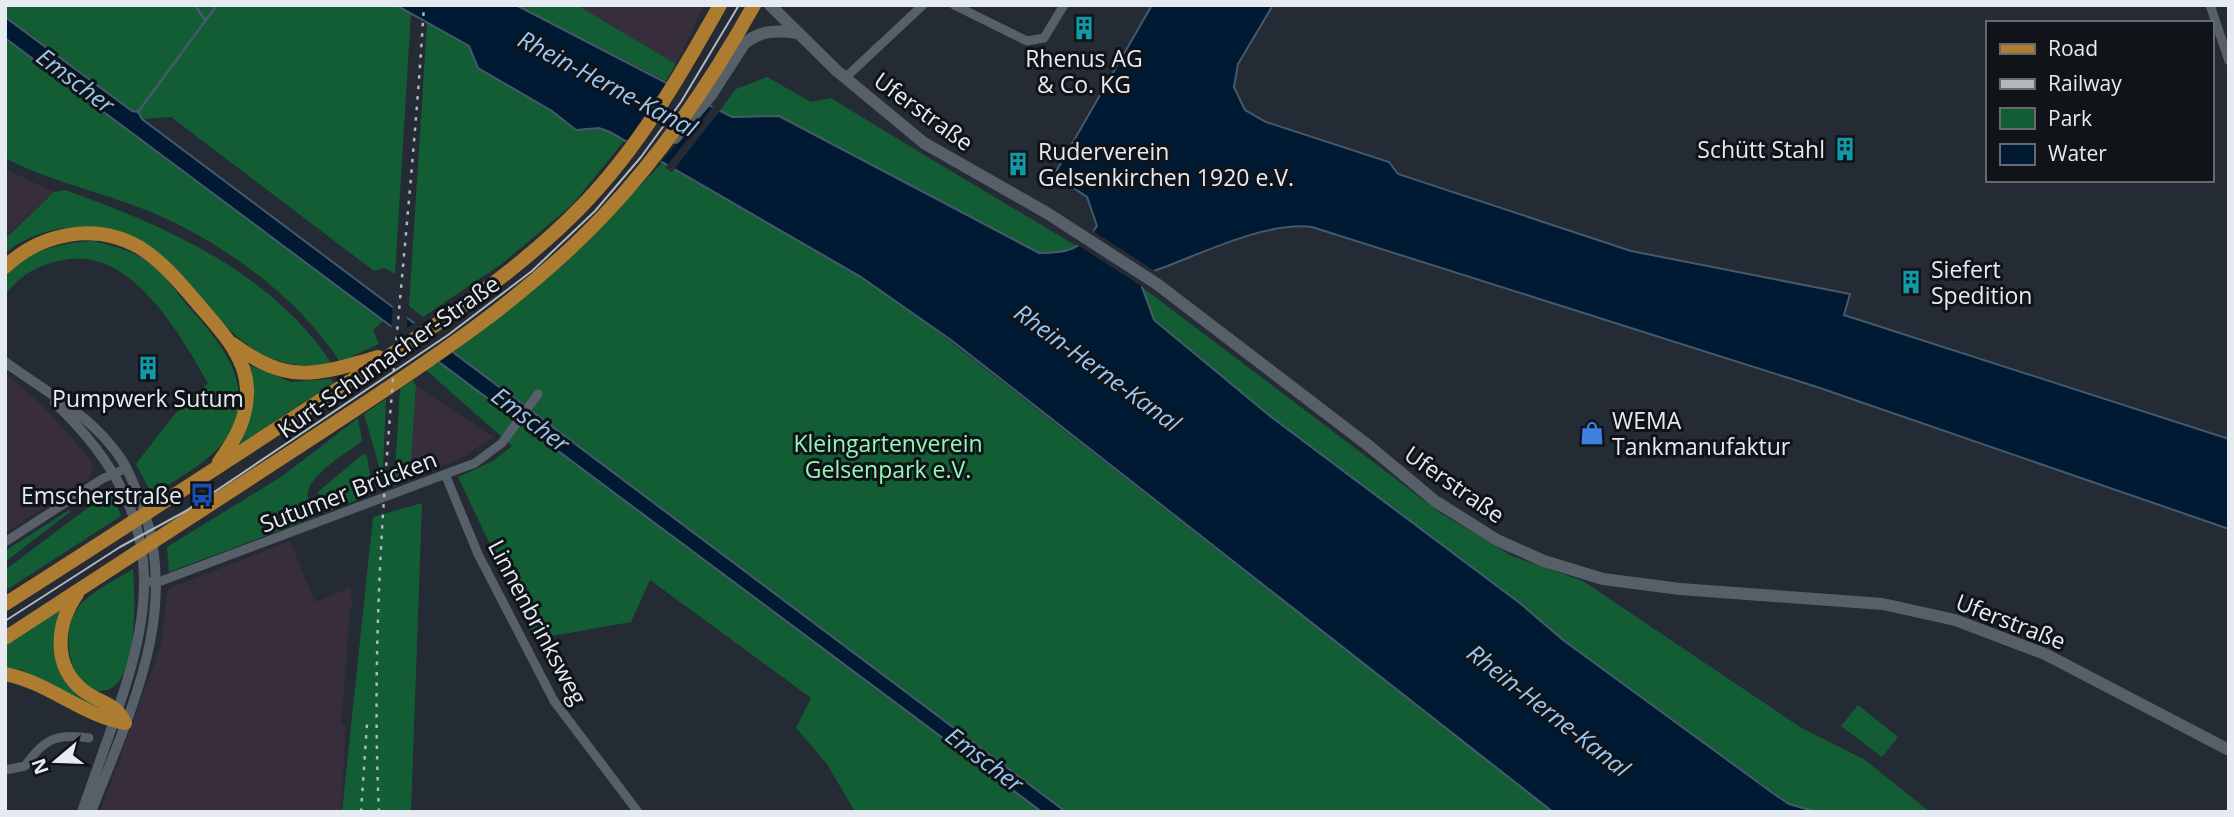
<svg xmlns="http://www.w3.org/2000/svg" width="2234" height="817" viewBox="0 0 2234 817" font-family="'Open Sans',sans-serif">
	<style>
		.commercial { fill: #382d3c }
		.green { fill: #135d35 }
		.water { fill: #001a33; stroke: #45596c; stroke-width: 2 }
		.pier { fill: #242b34 }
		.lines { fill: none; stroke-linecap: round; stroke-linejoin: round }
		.stream { stroke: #45596c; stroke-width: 2.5 }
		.minor { stroke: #575f69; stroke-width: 9 }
		.tertiary { stroke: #575f69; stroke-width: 10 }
		.secondary { stroke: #575f69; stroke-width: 12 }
		.primary { stroke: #ad7c30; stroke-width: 14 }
		.tram { stroke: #b2b7be; stroke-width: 2 }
		.rail { stroke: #b2b7be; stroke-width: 2.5; stroke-dasharray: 3.5 7; stroke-linecap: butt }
		.labels { text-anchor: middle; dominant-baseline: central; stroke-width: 6; stroke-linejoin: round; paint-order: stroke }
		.poi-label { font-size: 23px; fill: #e6ebf1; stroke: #101317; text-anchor: start }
		.street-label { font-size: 23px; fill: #e6ebf1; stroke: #101317 }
		.park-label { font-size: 23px; fill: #93f7b6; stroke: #101317 }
		.water-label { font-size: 24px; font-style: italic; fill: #99c6f2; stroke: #101317 }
	</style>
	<rect width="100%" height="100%" fill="#242b34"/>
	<!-- commercial -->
	<path class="commercial" d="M577 5H704L676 64Z
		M5 169 54 192 5 237Z
		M5 373 41 404 92 461 93 466 90 478 5 533Z
		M416 385 493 437 458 460 410 479Z
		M290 541 315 602 351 587 352 607 350 608 341 725 346 727 341 812H100L161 645 168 589Z"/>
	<!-- green -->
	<path class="green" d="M5 5H396L411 13 395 274 384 268 374 271 171 117 141 119 138 112 132 111 5 17Z
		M516 5H577L676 64 666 81Z
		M427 23 469 46 576 130 605 129 624 141 572 205 503 263 423 317 409 306Z
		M5 38 383 321 373 330 379 344 340 362C299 299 228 246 160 216 109 193 55 184 5 158Z
		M767 77 811 102 831 98C913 149 995 197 1078 247L1067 253H1039L779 116 732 117 720 110 736 89Z
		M662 163 861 277 907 308 1553 812H855L827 764 796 728 811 698 650 580 631 622 535 639 458 477 493 461 512 446 426 370 577 251Z
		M65 190C164 225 272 272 332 364 201 383 207 224 79 227 53 227 26 236 5 253V239L54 192Z
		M93 241C114 246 135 251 152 265 165 275 176 292 187 305 217 339 254 379 233 427 219 458 179 477 152 495L136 464 173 416 208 383C179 333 131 246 63 260 37 265 22 274 5 295V275C31 250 58 243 93 241Z
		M1142 287 1442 514 1512 556 1583 581 1800 727 1865 760 1930 812H1817L1789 804 1563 640 1521 604 1270 416 1154 320Z
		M247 364 291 382 331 379 333 383 240 444 252 413 254 397Z
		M413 380 416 385 410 479 394 487 400 389Z
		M386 399 382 492 379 466 364 414Z
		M358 418 362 441C347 453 314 471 308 491 306 500 312 509 316 517L169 572 167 547 281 477Z
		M363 454 367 456 373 493 325 513 322 511 318 492Z
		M113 496 121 516 5 591V570L97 501Z
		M422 503 411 812H342L373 517Z
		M69 510 70 512 5 562V551Z
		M133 569C135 596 138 670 113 687 77 709 56 641 77 609 89 592 116 580 133 569Z
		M61 608C48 652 53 686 98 705L97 708 22 670 5 667V645Z
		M1858 705 1898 737 1882 757 1841 726Z"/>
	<!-- water -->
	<path class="water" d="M396 5H516L732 117 779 116 1039 253C1067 253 1081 250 1097 226L1087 197 1054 175 1152 5H1273L1238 64 1234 87 1245 110 1266 122 1389 162 1398 174 1631 251 1850 294 1844 315 2229 439V529L1817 387 1312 227C1265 221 1199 255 1154 271L1142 287 1154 320 1270 416 1521 604 1563 640 1774 794 1789 804 1817 812H1553L951 340 861 277 610 132 599 128 576 130 552 111 478 68 469 46Z
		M5 17 132 111 138 112 142 119 1066 812H1042L85 98 5 38Z"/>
	<!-- pier -->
	<path class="pier" d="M669 79 712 102 658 165 624 145Z
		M715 104 722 108 672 172 665 168Z
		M1090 229 1158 273 1146 289 1076 244Z
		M393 301 407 312V328L419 320 457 349 436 364 391 332Z"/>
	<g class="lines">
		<!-- stream -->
		<path class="stream" d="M195 5 205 20
			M138 112 217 5"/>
		<!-- minor -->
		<path class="minor" d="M954 5 1027 41 1044 38 1064 5
			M2210 5 2229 61
			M845 78 923 5
			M445 474 478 554 554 701 638 812
			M5 542 102 479 127 468
			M145 582 161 581 475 463 502 443 538 394
			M5 770 25 766C44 739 56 733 89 738"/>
		<!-- tertiary -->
		<path class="tertiary" d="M5 362C42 389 85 412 113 448 126 463 133 482 140 500 183 607 130 712 91 812
			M55 403C200 542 137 650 82 812"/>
		<!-- secondary -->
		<path class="secondary" d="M770 5 837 71 924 143 1047 213 1157 284 1369 446 1435 501 1497 540 1544 561 1603 579 1680 589 1883 604 1955 620 2045 654 2229 750
			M675 138 711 95 744 44C760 30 777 30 797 33"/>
		<!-- primary -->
		<path class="primary" d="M5 267C41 233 95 222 139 247 165 263 184 288 204 311 223 333 246 358 247 389 248 418 235 440 219 462
			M233 344C288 385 316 375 378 357
			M77 594C56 624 52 667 84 691 101 704 115 702 125 723
			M5 604C109 538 213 470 316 403 407 344 503 286 579 209 638 149 679 78 720 5
			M5 638C103 575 200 511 297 448 405 377 515 309 604 215 663 153 712 80 754 5
			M5 674C48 682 83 716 125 723"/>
		<!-- tram -->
		<path class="tram" d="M5 621 120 547 186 511 448 335 532 271 595 211 641 157 681 102 739 5"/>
		<!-- rail -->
		<path class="rail" d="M361 812 367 724
			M379 812C366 542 408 274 424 5"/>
	</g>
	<!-- icons -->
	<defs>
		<g id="building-bare" transform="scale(1.89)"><path d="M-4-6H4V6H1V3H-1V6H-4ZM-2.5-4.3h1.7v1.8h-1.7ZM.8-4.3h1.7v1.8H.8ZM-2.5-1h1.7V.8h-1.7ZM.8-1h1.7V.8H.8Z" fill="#0f9aa8" stroke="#101317" stroke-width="2.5" paint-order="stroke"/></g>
		<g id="shop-bare" transform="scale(1.89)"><path d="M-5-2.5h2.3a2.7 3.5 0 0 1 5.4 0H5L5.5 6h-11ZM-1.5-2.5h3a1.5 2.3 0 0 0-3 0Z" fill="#3f7fe0" stroke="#101317" stroke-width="2.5" paint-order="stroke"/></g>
		<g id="bus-bare" transform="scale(1.89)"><path d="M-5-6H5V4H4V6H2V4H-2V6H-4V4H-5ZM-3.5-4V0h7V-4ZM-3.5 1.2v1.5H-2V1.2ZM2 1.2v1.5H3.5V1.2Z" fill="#1a4fb4" stroke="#101317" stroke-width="2.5" paint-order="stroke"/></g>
	</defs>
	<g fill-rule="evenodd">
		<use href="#building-bare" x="1084" y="28"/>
		<use href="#building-bare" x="1845" y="149"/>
		<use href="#building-bare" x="1018" y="164"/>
		<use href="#building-bare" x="1911" y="282"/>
		<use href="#building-bare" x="148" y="368"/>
		<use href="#shop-bare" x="1592" y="433"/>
		<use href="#bus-bare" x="202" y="495"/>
	</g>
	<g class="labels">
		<!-- poi labels -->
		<g class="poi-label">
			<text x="1084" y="58" text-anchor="middle">Rhenus AG<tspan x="1084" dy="26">&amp; Co. KG</tspan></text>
			<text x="1825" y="149" text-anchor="end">Schütt Stahl</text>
			<text x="1038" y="151">Ruderverein<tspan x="1038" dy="26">Gelsenkirchen 1920 e.V.</tspan></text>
			<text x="1931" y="269">Siefert<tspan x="1931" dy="26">Spedition</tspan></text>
			<text x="148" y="398" text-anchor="middle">Pumpwerk Sutum</text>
			<text x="1612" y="420">WEMA<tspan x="1612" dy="26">Tankmanufaktur</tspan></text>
			<text x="182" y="495" text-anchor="end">Emscherstraße</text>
		</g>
		<!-- street labels -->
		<g class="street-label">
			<text transform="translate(924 111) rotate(36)">Uferstraße</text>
			<text transform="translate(388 356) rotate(-35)">Kurt-Schumacher-Straße</text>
			<text transform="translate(1455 484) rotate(35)">Uferstraße</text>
			<text transform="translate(348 491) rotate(-21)">Sutumer Brücken</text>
			<text transform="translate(2011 621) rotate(21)">Uferstraße</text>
			<text transform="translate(538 622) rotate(62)">Linnenbrinksweg</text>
		</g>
		<!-- park labels -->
		<g class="park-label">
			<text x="888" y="443">Kleingartenverein<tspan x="888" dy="26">Gelsenpark e.V.</tspan></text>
		</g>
		<!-- water labels -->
		<g class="water-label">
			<text transform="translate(76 80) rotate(37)">Emscher</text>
			<text transform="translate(608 83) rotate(28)">Rhein-Herne-Kanal</text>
			<text transform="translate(1098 367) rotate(36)">Rhein-Herne-Kanal</text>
			<text transform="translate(531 419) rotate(37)">Emscher</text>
			<text transform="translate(1549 710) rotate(38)">Rhein-Herne-Kanal</text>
			<text transform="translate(985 759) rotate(37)">Emscher</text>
		</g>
	</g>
	<!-- border -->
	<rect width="2234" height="817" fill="none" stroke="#e6ebf1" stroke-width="14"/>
	<!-- legend -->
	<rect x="1986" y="21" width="228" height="161" fill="#101317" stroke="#66696e" stroke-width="2"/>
	<rect x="2000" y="44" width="35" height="10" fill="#ad7c30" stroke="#66696e" stroke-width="2"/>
	<text x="2048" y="56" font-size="21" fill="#e6ebf1">Road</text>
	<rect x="2000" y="79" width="35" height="10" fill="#b2b7be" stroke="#66696e" stroke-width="2"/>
	<text x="2048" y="91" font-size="21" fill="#e6ebf1">Railway</text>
	<rect x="2000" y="108" width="35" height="21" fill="#135d35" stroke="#66696e" stroke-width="2"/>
	<text x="2048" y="126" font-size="21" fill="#e6ebf1">Park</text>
	<rect x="2000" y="144" width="35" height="21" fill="#001a33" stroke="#66696e" stroke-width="2"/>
	<text x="2048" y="161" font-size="21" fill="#e6ebf1">Water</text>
	<!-- north arrow -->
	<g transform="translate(56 761) rotate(251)" stroke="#101317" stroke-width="5" paint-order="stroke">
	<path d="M0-5L12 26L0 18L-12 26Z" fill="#e6ebf1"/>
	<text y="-10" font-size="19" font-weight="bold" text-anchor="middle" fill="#e6ebf1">N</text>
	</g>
</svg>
